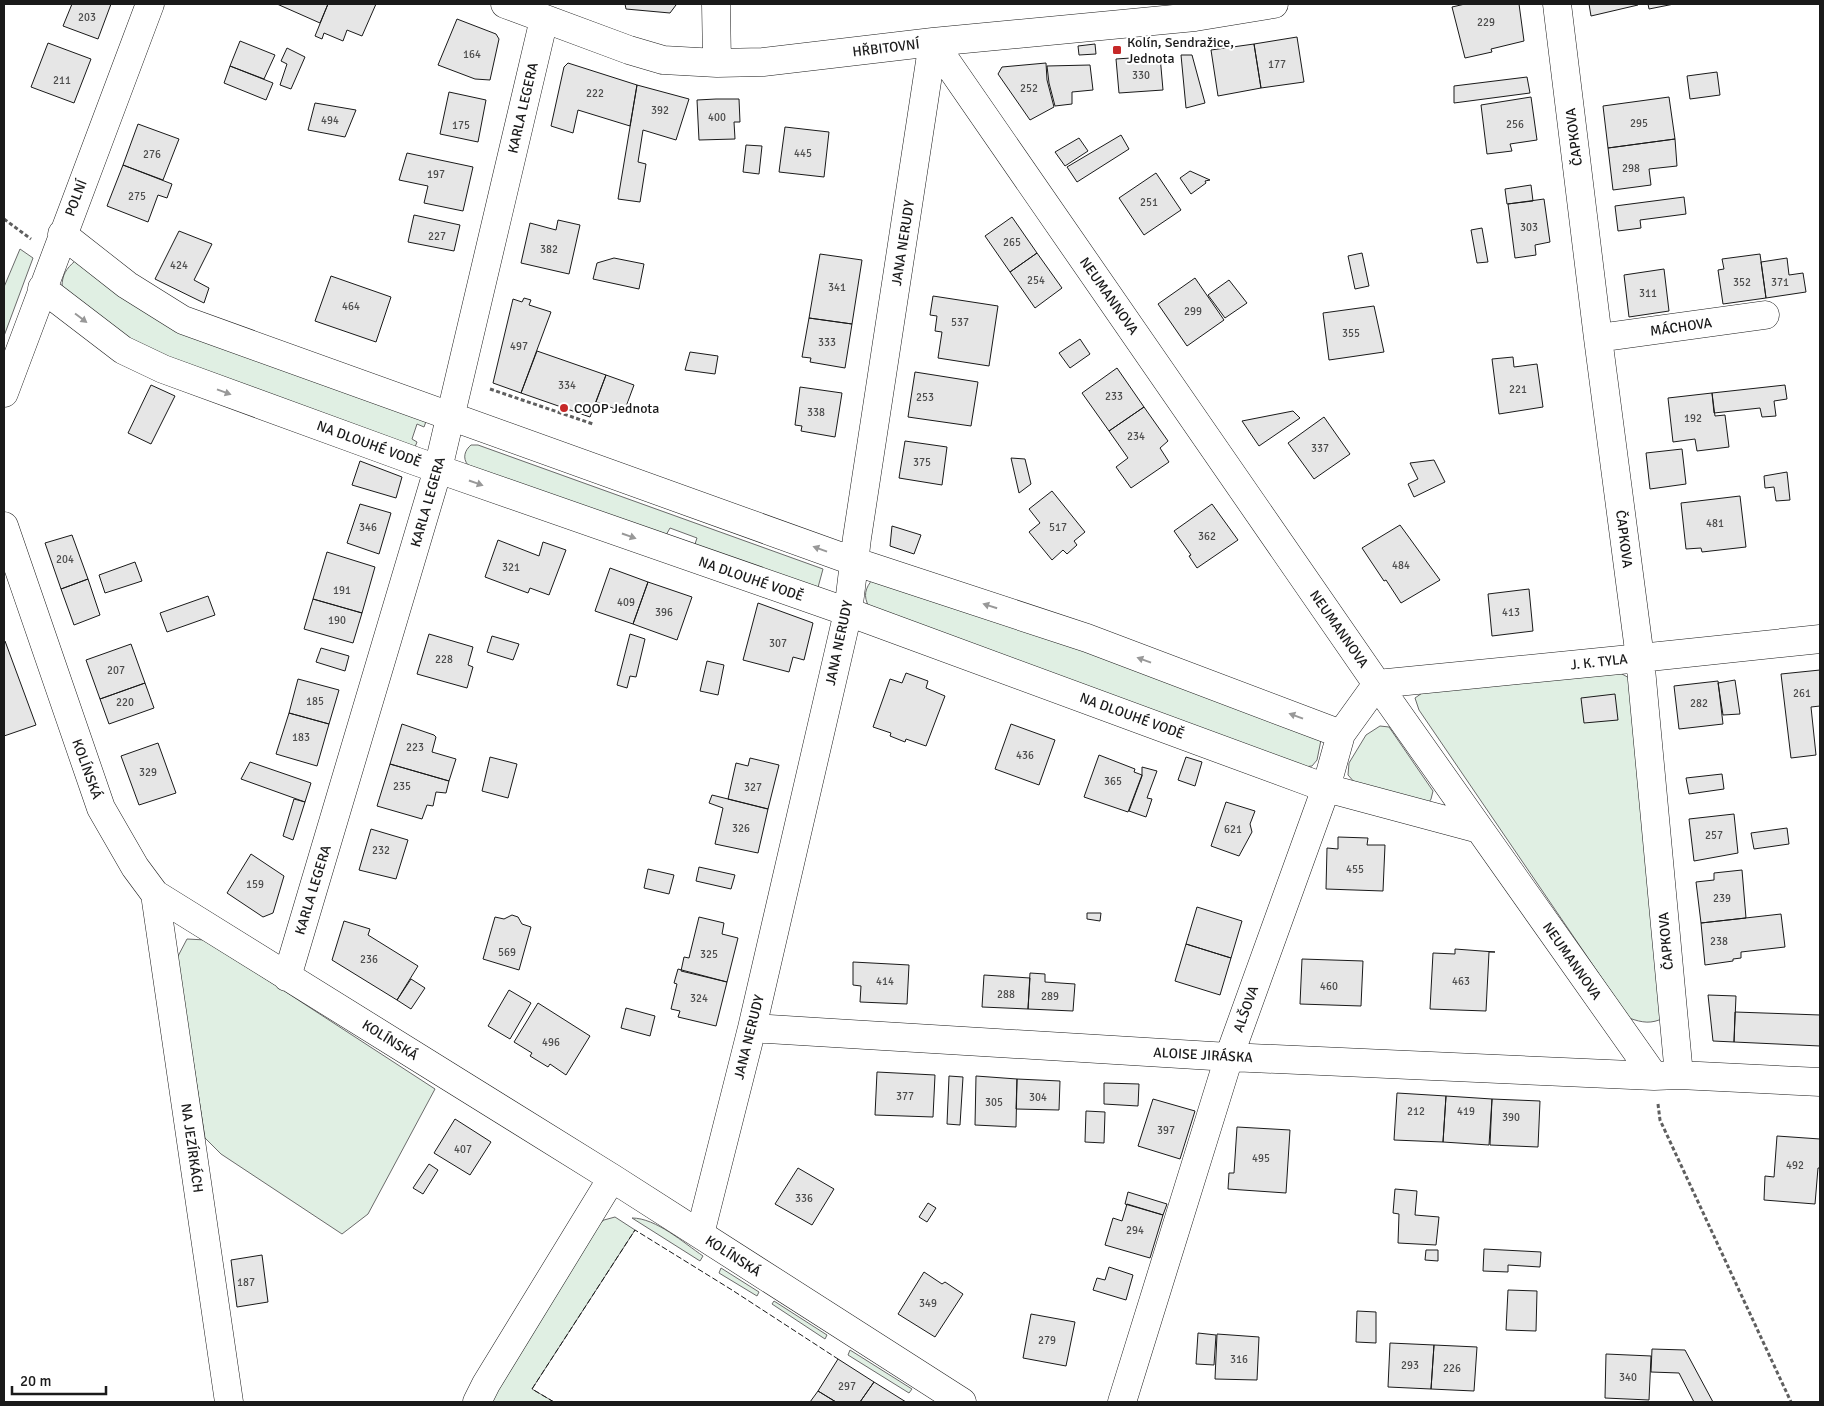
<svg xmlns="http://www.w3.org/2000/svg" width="1824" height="1406" viewBox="0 0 1824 1406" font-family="Signika,sans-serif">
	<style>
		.green { fill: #e0efe3; stroke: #6a6a6a }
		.building { fill: #e6e6e6; stroke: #1a1a1a }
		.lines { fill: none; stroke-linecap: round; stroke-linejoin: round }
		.street-casing { stroke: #1a1a1a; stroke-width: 29 }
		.path { stroke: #5f5f5f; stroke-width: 3; stroke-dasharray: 4 2.5; stroke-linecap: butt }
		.street { stroke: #fff; stroke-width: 28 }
		.fence { stroke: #1a1a1a; stroke-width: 1; stroke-dasharray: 6 2.5; stroke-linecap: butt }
		.oneway { fill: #989898 }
		.poi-dot { fill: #c62828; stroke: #fff; stroke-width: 2 }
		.labels { text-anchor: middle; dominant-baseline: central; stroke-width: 4; stroke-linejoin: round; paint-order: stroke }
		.number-label { font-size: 11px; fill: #4d4d4d }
		.poi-label { font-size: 14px; fill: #1a1a1a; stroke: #fff; text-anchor: start }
		.street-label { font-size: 14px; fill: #1a1a1a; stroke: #fff }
	</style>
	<rect width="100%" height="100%" fill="#fff"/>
	<!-- green -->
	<path class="green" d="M20 249 33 258 4 336V287Z
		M75 261 428 416 424 427 417 424 412 439 417 442 415 447 134 346 62 287C62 275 66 269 75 261Z
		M471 445H478L823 569 817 591 694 547 697 538 670 528 665 537 468 465C462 458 465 450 471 445Z
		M873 579 984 613 1321 740 1317 760 1312 766 1303 767 869 607C863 596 865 588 873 579Z
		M1613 669 1631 679 1664 1018C1651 1024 1643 1023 1629 1018L1419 710 1415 698 1425 691Z
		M1380 726 1389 727 1433 791 1431 799 1428 804 1356 784 1348 775 1349 763 1366 735Z
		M187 939 206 940 435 1089 368 1214 342 1234 221 1154 205 1138 177 958Z
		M615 1217 635 1230 532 1389 554 1402H487L588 1231 604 1220Z
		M632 1218C656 1218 684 1243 703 1256L700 1261Z
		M721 1268 759 1292 757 1296 719 1273Z
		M774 1301 827 1335 825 1339 772 1304Z
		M850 1350 912 1389 909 1393 848 1355Z"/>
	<!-- building -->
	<path class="building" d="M72 4H111L98 39 63 26Z
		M277 4H328L320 23Z
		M328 4H376L362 36 347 30 343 41 324 33 322 39 315 36Z
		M625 4H676V5L670 13 626 9Z
		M1465 4H1519L1524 41 1491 49 1492 52 1465 58 1452 7Z
		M1589 4H1638V5L1591 16Z
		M1648 4H1674L1649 9Z
		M457 19 496 34 499 39 490 80 475 79 438 65Z
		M1297 37 1304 82 1261 88 1254 44Z
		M240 41 275 55 264 79 230 66Z
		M48 43 91 59 74 103 31 87Z
		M1095 44 1096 54 1079 55 1078 46Z
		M1254 44 1261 88 1218 96 1211 50Z
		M287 48 305 57 291 89 280 85 287 64 281 61Z
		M1181 55H1192L1205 103 1186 108Z
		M1160 56 1163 90 1119 93 1116 59Z
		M568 63 637 85 630 126 578 110 573 133 551 126 564 67Z
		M1046 63 1047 80 1054 107 1030 120 998 74 1002 67Z
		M1090 65 1093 90 1072 92V104L1055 106 1049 83 1047 66Z
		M230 66 273 83 266 100 224 83Z
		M1717 72 1720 95 1690 99 1687 76Z
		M1527 77 1530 93 1454 103V86Z
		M637 85 689 99 676 140 643 130 638 162 646 164 640 202 618 199Z
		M449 92 486 100 478 142 440 134Z
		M1531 97 1537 140 1510 144 1512 151 1487 154 1481 105Z
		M1669 97 1675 139 1608 148 1603 106Z
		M716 99H739L740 122H734L735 139 699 140 697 100Z
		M315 103 356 110 345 137 308 130Z
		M138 124 179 139 163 180 123 165Z
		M785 127 829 132 824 177 779 172Z
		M1121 135 1129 149 1077 182 1067 167Z
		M1079 138 1088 151 1065 166 1055 152Z
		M1675 139 1677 166 1649 169 1651 185 1613 190 1608 148Z
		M746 145 762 146 759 174 743 172Z
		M407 153 473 167 463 211 424 203 428 186 399 180Z
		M123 165 172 184 167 198 158 195 148 222 107 206Z
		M1190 171 1210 180 1205 181 1206 183 1191 194 1180 178Z
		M1156 173 1181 210 1144 235 1119 198Z
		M1531 185 1533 201 1507 204 1505 189Z
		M1684 197 1686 214 1640 220 1641 228 1618 231 1615 206Z
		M1544 199 1550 242 1535 245 1536 255 1515 258 1508 204Z
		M414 215 460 225 454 251 408 242Z
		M1012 217 1037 253 1010 272 985 236Z
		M558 220 580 225 569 274 521 263 530 223 556 230Z
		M1482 228 1488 262 1477 263 1471 230Z
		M179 231 212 244 194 280 209 288 204 303 155 279Z
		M1037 253 1062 288 1035 308 1010 272Z
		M1362 253 1369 286 1355 289 1348 256Z
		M820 254 862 260 852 324 809 318Z
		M1760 254 1766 298 1723 304 1718 270 1724 269 1722 259Z
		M614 258 644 264 639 289 593 279 597 263Z
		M1787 258 1789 275 1803 273 1806 292 1766 298 1761 262Z
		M1664 269 1669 311 1629 317 1624 275Z
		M331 276 391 297 376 342 315 321Z
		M1195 278 1224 320 1187 346 1158 304Z
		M1229 280 1247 303 1225 318 1208 295Z
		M933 296 998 306 989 366 938 358 942 332 935 331 937 316 930 315Z
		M524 298 531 300 529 305 551 312 521 393 493 383 513 299 522 302Z
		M1374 306 1384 352 1329 360 1323 313Z
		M809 318 852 324 845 368 810 362 811 358 802 357Z
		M1080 339 1090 354 1070 368 1059 353Z
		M537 351 606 375 590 417 521 393Z
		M690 352 718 356 715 374 685 370Z
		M1513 357 1514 367 1537 364 1543 407 1499 414 1492 359Z
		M1117 368 1144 407 1109 431 1082 393Z
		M915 372 978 382 971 426 908 417Z
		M606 375 634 385 624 412 596 402Z
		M151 385 175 396 151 444 128 433Z
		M1785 385 1787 399 1774 401 1776 416 1762 417 1760 408 1714 413 1712 393Z
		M800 387 842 393 835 437 801 431 802 426 795 425Z
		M1712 393 1715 416 1725 415 1729 447 1697 451 1695 439 1673 442 1668 398Z
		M1144 407 1168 441 1160 448 1169 462 1131 488 1116 467 1128 458 1109 431Z
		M1293 411 1300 418 1259 446 1242 421Z
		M1324 417 1350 454 1314 479 1288 443Z
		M905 441 947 447 942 485 899 478Z
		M1682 449 1686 484 1650 489 1646 453Z
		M1011 458 1025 459 1031 484 1019 493Z
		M1434 460 1445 482 1414 497 1408 484 1418 479 1410 463Z
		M360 461 402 477 396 498 352 485Z
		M1787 472 1790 500 1776 501 1774 487 1765 488 1764 476Z
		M1052 491 1085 532 1074 541 1077 545 1067 554 1063 550 1052 560 1029 532 1040 523 1029 509Z
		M1740 496 1746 547 1702 552 1701 548 1686 549 1681 503Z
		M360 504 391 513 379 554 347 543Z
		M1212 504 1238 540 1197 568 1189 556 1191 555 1174 531Z
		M1400 525 1440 580 1401 603 1386 580 1384 581 1362 548Z
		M892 526 921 535 914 554 890 546Z
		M72 535 88 579 61 589 45 543Z
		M498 540 539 556 543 542 566 550 549 595 530 588 528 593 485 577Z
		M327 552 375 567 362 613 313 599Z
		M135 562 142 581 105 593 99 575Z
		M610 568 648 582 633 624 595 611Z
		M88 579 100 615 74 625 61 589Z
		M648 582 692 597 677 640 633 624Z
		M1529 589 1533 631 1492 636 1488 594Z
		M208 596 215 615 167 632 160 613Z
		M313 599 362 613 353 643 304 629Z
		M758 603 813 623 804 660 793 657 789 672 743 660Z
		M429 634 473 647 468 665 473 667 467 688 417 674Z
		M630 634 645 639 636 677 630 676 627 688 617 685Z
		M492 636 519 644 513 660 487 652Z
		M5 641 36 725 4 736V642Z
		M131 644 145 683 100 699 86 660Z
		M321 648 349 656 345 671 316 662Z
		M707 661 724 665 718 695 700 691Z
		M1820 670V706L1811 707 1816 755 1791 758 1781 674Z
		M906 673 928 681 926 688 945 696 926 746 906 739 905 742 890 736 891 733 873 727 890 679 902 683Z
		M298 679 339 690 329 724 289 713Z
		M1735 680 1740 714 1723 715 1718 683Z
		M1718 681 1723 724 1679 729 1674 686Z
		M145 683 154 708 109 724 100 699Z
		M1615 694 1618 720 1584 723 1581 698Z
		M289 713 329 724 317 766 276 754Z
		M402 724 434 735 436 737 432 752 456 759 449 781 390 764Z
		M1011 724 1055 740 1039 785 995 769Z
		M158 743 176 793 139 805 121 756Z
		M1099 755 1135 769 1134 772 1142 775 1128 812 1084 797Z
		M490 757 517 764 508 798 482 791Z
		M1186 757 1202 762 1195 786 1178 780Z
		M750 758 779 765 768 809 728 799 736 763 748 766Z
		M250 762 311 783 305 802 241 779Z
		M390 764 449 781 446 793 436 792 433 806 427 805 422 819 377 806Z
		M1142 767 1157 771 1147 798 1152 799 1146 817 1129 811 1142 776Z
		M1722 774 1724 789 1689 794 1686 778Z
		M712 795 768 809 758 853 715 844 723 808 709 803Z
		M294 799 305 802 293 840 283 836Z
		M1226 802 1255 811 1250 824 1252 832 1239 856 1211 846Z
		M1734 814 1738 853 1694 861 1689 819Z
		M1787 828 1789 844 1754 849 1751 833Z
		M371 829 408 840 396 879 359 870Z
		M1338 837 1368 838 1367 845H1385L1383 891 1326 889 1327 848 1338 849Z
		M251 854 284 876 273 913 263 917 227 893Z
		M699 867 735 875 731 889 696 881Z
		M648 869 674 875 669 894 644 888Z
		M1742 870 1746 918 1701 923 1696 882 1714 880V873Z
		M1197 907 1242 921 1231 958 1186 944Z
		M1087 913H1101L1100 921 1087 919Z
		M1781 914 1785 947 1741 952V958L1733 959V961L1705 965 1701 923Z
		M512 915 518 917 522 924 531 927 519 970 483 959 495 917 504 919Z
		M699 917 724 923 722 934 738 938 727 982 681 971 684 957 689 958Z
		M344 921 370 929 368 935 418 966 397 1000 332 960Z
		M1186 944 1231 958 1220 995 1175 981Z
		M1455 949 1495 952H1489L1486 1011 1430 1009 1433 953 1455 954Z
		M1302 959 1363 961 1361 1006 1300 1004Z
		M853 962 909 965 907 1004 860 1002 861 986 853 985Z
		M678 969 727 982 716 1026 678 1017 680 1011 671 1009 677 984 674 983Z
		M1030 973 1045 974V982L1075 984 1073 1011 1028 1009Z
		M984 975 1030 978 1028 1009 982 1007Z
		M411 979 425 988 411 1009 397 1000Z
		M509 990 531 1003 510 1039 488 1026Z
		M1708 995 1736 996 1734 1042 1713 1041Z
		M538 1003 590 1036 566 1075 550 1064 548 1067 530 1056 532 1053 514 1042Z
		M626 1008 655 1016 650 1036 621 1028Z
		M1735 1012 1820 1015V1046L1734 1042Z
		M877 1072 935 1075 933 1117 875 1115Z
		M949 1076 963 1077 960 1125 947 1124Z
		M976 1076 1017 1079 1016 1127 975 1125Z
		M1017 1079 1060 1081 1059 1110 1016 1109Z
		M1104 1083 1139 1084 1138 1106 1104 1104Z
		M1397 1093 1446 1096 1443 1142 1394 1140Z
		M1446 1096 1492 1099 1489 1145 1443 1142Z
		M1153 1099 1195 1111 1180 1159 1138 1146Z
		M1492 1099 1540 1101 1538 1147 1490 1145Z
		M1086 1111 1105 1112 1104 1143 1085 1142Z
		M455 1119 491 1142 470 1175 434 1153Z
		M1237 1127 1290 1130 1286 1193 1228 1189 1229 1173H1234Z
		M1777 1136 1820 1139V1168H1818L1815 1204 1764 1200 1765 1176 1774 1177Z
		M429 1164 438 1170 423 1194 413 1188Z
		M798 1168 834 1189 812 1225 775 1204Z
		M1395 1189 1417 1191 1415 1215 1439 1217 1436 1245 1398 1243 1399 1214 1393 1213Z
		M1128 1192 1167 1204 1163 1215 1125 1204Z
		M928 1203 936 1208 927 1222 919 1217Z
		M1127 1204 1163 1215 1150 1258 1105 1245 1113 1218 1122 1221Z
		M1484 1249 1541 1252 1540 1267 1508 1265V1272L1483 1271Z
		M1426 1250H1438V1261L1425 1260Z
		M262 1255 268 1302 237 1307 231 1260Z
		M1109 1267 1133 1275 1126 1300 1093 1290 1097 1278 1105 1280Z
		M924 1272 942 1284 945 1282 963 1294 935 1337 898 1314Z
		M1508 1290 1537 1291 1536 1331 1506 1330Z
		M1357 1311 1376 1312V1343L1356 1342Z
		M1031 1314 1075 1322 1066 1366 1023 1358Z
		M1198 1333 1216 1335 1214 1365 1196 1364Z
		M1217 1334 1259 1337 1257 1380 1215 1379Z
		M1390 1343 1434 1345 1431 1389 1388 1387Z
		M1434 1345 1477 1347 1474 1391 1431 1389Z
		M1652 1349 1685 1350 1713 1402H1694L1679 1373 1651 1372Z
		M1606 1354 1651 1356 1649 1400 1605 1398Z
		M838 1359 874 1382 860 1402H836L818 1391Z
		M874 1382 906 1402H860Z
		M818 1391 836 1402H810Z"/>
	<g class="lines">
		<!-- street casing -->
		<g class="street-casing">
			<path id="street" d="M505 4 629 50 663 60 717 63 763 62 933 42 1195 17 1274 4
				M716 4 717 63
				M1557 4 1598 338 1640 658 1679 1075
				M933 42 1377 684 1654 1076
				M62 234 127 285 183 320 853 561 1087 638 1341 734
				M42 288 123 350 163 369 415 461 848 612 1326 788 1479 829
				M1598 338 1765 315
				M4 393 150 4
				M4 526 101 808 135 867 155 894 612 1178 962 1402
				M155 894 229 1402
				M287 977 438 469 544 19
				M752 1028 1229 1057 1654 1076 1679 1075 1820 1082
				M700 1234 752 1028 848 612 857 538 933 42
				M477 1402 486 1384 612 1178
				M1122 1402 1229 1057 1326 788 1341 734 1377 684 1640 658 1820 639"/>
		</g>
		<!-- path -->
		<path class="path" d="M4 219 31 239
			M490 389 593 424
			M1658 1104 1660 1120 1791 1402"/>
		<!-- street -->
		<use href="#street" class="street"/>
		<!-- fence -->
		<path class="fence" d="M554 1402 532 1389 635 1230 732 1290 838 1359"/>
	</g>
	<!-- one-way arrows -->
	<defs><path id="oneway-solid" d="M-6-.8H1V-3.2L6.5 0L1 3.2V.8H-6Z" transform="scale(1.25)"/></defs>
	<g class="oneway">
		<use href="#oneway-solid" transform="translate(81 318) rotate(37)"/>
		<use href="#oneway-solid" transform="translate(224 392) rotate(20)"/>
		<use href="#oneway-solid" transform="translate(476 483) rotate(19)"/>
		<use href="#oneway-solid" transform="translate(629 536) rotate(19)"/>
		<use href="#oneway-solid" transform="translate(820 549) rotate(-160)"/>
		<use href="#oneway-solid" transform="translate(990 606) rotate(-162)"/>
		<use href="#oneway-solid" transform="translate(1144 660) rotate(-160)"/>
		<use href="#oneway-solid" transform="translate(1296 716) rotate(-160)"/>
	</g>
	<!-- markers -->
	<g class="poi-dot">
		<rect x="1112" y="45" width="10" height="10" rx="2.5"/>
		<circle cx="564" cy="408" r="5"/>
	</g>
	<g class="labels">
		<!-- number labels -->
		<g class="number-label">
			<text x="87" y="17">203</text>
			<text x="1486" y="22">229</text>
			<text x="472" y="54">164</text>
			<text x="1277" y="64">177</text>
			<text x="1141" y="75">330</text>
			<text x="62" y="80">211</text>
			<text x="1029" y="88">252</text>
			<text x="595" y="93">222</text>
			<text x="660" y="110">392</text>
			<text x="717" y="117">400</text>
			<text x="330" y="120">494</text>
			<text x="1639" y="123">295</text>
			<text x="1515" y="124">256</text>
			<text x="461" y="125">175</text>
			<text x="803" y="153">445</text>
			<text x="152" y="154">276</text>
			<text x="1631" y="168">298</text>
			<text x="436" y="174">197</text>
			<text x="137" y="196">275</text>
			<text x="1149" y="202">251</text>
			<text x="1529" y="227">303</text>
			<text x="437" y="236">227</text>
			<text x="1012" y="242">265</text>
			<text x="549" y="249">382</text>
			<text x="179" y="265">424</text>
			<text x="1036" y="280">254</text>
			<text x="1742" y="282">352</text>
			<text x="1780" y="282">371</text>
			<text x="837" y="287">341</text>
			<text x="1648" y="293">311</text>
			<text x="351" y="306">464</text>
			<text x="1193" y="311">299</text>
			<text x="960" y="322">537</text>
			<text x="1351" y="333">355</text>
			<text x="827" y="342">333</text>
			<text x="519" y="346">497</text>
			<text x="567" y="385">334</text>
			<text x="1518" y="389">221</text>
			<text x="1114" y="396">233</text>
			<text x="925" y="397">253</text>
			<text x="816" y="412">338</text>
			<text x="1693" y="418">192</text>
			<text x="1136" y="436">234</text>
			<text x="1320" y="448">337</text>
			<text x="922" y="462">375</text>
			<text x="1715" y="523">481</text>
			<text x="368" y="527">346</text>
			<text x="1058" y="527">517</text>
			<text x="1207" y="536">362</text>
			<text x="65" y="559">204</text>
			<text x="1401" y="565">484</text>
			<text x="511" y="567">321</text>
			<text x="342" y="590">191</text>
			<text x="626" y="602">409</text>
			<text x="664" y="612">396</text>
			<text x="1511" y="612">413</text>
			<text x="337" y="620">190</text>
			<text x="778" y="643">307</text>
			<text x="444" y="659">228</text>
			<text x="116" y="670">207</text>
			<text x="1802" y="693">261</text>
			<text x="315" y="701">185</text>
			<text x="125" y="702">220</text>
			<text x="1699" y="703">282</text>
			<text x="301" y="737">183</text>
			<text x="415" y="747">223</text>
			<text x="1025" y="755">436</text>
			<text x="148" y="772">329</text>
			<text x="1113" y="781">365</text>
			<text x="402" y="786">235</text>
			<text x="753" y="787">327</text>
			<text x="741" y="828">326</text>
			<text x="1233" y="829">621</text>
			<text x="1714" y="835">257</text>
			<text x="381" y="850">232</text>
			<text x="1355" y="869">455</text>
			<text x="255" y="884">159</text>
			<text x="1722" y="898">239</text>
			<text x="1719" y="941">238</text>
			<text x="507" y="952">569</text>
			<text x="709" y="954">325</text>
			<text x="369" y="959">236</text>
			<text x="885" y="981">414</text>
			<text x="1461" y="981">463</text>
			<text x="1329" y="986">460</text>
			<text x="1006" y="994">288</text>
			<text x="1050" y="996">289</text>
			<text x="699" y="998">324</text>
			<text x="551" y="1042">496</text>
			<text x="905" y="1096">377</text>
			<text x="1038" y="1097">304</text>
			<text x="994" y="1102">305</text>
			<text x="1416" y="1111">212</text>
			<text x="1466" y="1111">419</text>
			<text x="1511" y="1117">390</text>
			<text x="1166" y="1130">397</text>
			<text x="463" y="1149">407</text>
			<text x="1261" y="1158">495</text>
			<text x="1795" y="1165">492</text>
			<text x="804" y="1198">336</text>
			<text x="1135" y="1230">294</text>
			<text x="246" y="1282">187</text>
			<text x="928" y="1303">349</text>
			<text x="1047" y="1340">279</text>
			<text x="1239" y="1359">316</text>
			<text x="1410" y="1365">293</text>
			<text x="1452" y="1368">226</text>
			<text x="1628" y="1377">340</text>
			<text x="847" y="1386">297</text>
		</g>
		<!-- poi labels -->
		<g class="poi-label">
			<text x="1127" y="42">Kolín, Sendražice,<tspan x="1127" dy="16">Jednota</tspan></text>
			<text x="574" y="408">COOP Jednota</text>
		</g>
		<!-- street labels -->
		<g class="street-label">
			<text transform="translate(886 48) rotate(-7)">HŘBITOVNÍ</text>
			<text transform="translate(523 108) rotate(-77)">KARLA LEGERA</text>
			<text transform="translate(1574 137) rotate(-97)">ČAPKOVA</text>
			<text transform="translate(76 198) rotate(-69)">POLNÍ</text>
			<text transform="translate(903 243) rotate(-81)">JANA NERUDY</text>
			<text transform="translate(1109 296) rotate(55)">NEUMANNOVA</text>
			<text transform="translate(1681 327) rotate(-8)">MÁCHOVA</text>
			<text transform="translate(369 444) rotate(20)">NA DLOUHÉ VODĚ</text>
			<text transform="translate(428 502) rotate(-74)">KARLA LEGERA</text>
			<text transform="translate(1624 539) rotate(83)">ČAPKOVA</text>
			<text transform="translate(751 579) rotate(19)">NA DLOUHÉ VODĚ</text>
			<text transform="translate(1339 629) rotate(55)">NEUMANNOVA</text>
			<text transform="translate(839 643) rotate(-78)">JANA NERUDY</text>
			<text transform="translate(1599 662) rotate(-6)">J. K. TYLA</text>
			<text transform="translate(1132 716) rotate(20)">NA DLOUHÉ VODĚ</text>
			<text transform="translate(87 769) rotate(70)">KOLÍNSKÁ</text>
			<text transform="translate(313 890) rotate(-73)">KARLA LEGERA</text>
			<text transform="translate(1666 941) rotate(-95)">ČAPKOVA</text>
			<text transform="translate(1572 961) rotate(55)">NEUMANNOVA</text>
			<text transform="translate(1246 1009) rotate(-70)">ALŠOVA</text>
			<text transform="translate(749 1037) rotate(-76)">JANA NERUDY</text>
			<text transform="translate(390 1040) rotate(32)">KOLÍNSKÁ</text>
			<text transform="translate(1203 1055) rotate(3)">ALOISE JIRÁSKA</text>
			<text transform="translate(192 1148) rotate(82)">NA JEZÍRKÁCH</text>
			<text transform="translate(733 1256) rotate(33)">KOLÍNSKÁ</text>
		</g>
	</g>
	<!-- border -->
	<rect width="1824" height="1406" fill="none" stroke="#1a1a1a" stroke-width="10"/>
	<!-- scale -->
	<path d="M12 1386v8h94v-8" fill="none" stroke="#1a1a1a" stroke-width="2.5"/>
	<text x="20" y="1386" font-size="15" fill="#1a1a1a" stroke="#ffffff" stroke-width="4" paint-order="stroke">20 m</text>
</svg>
